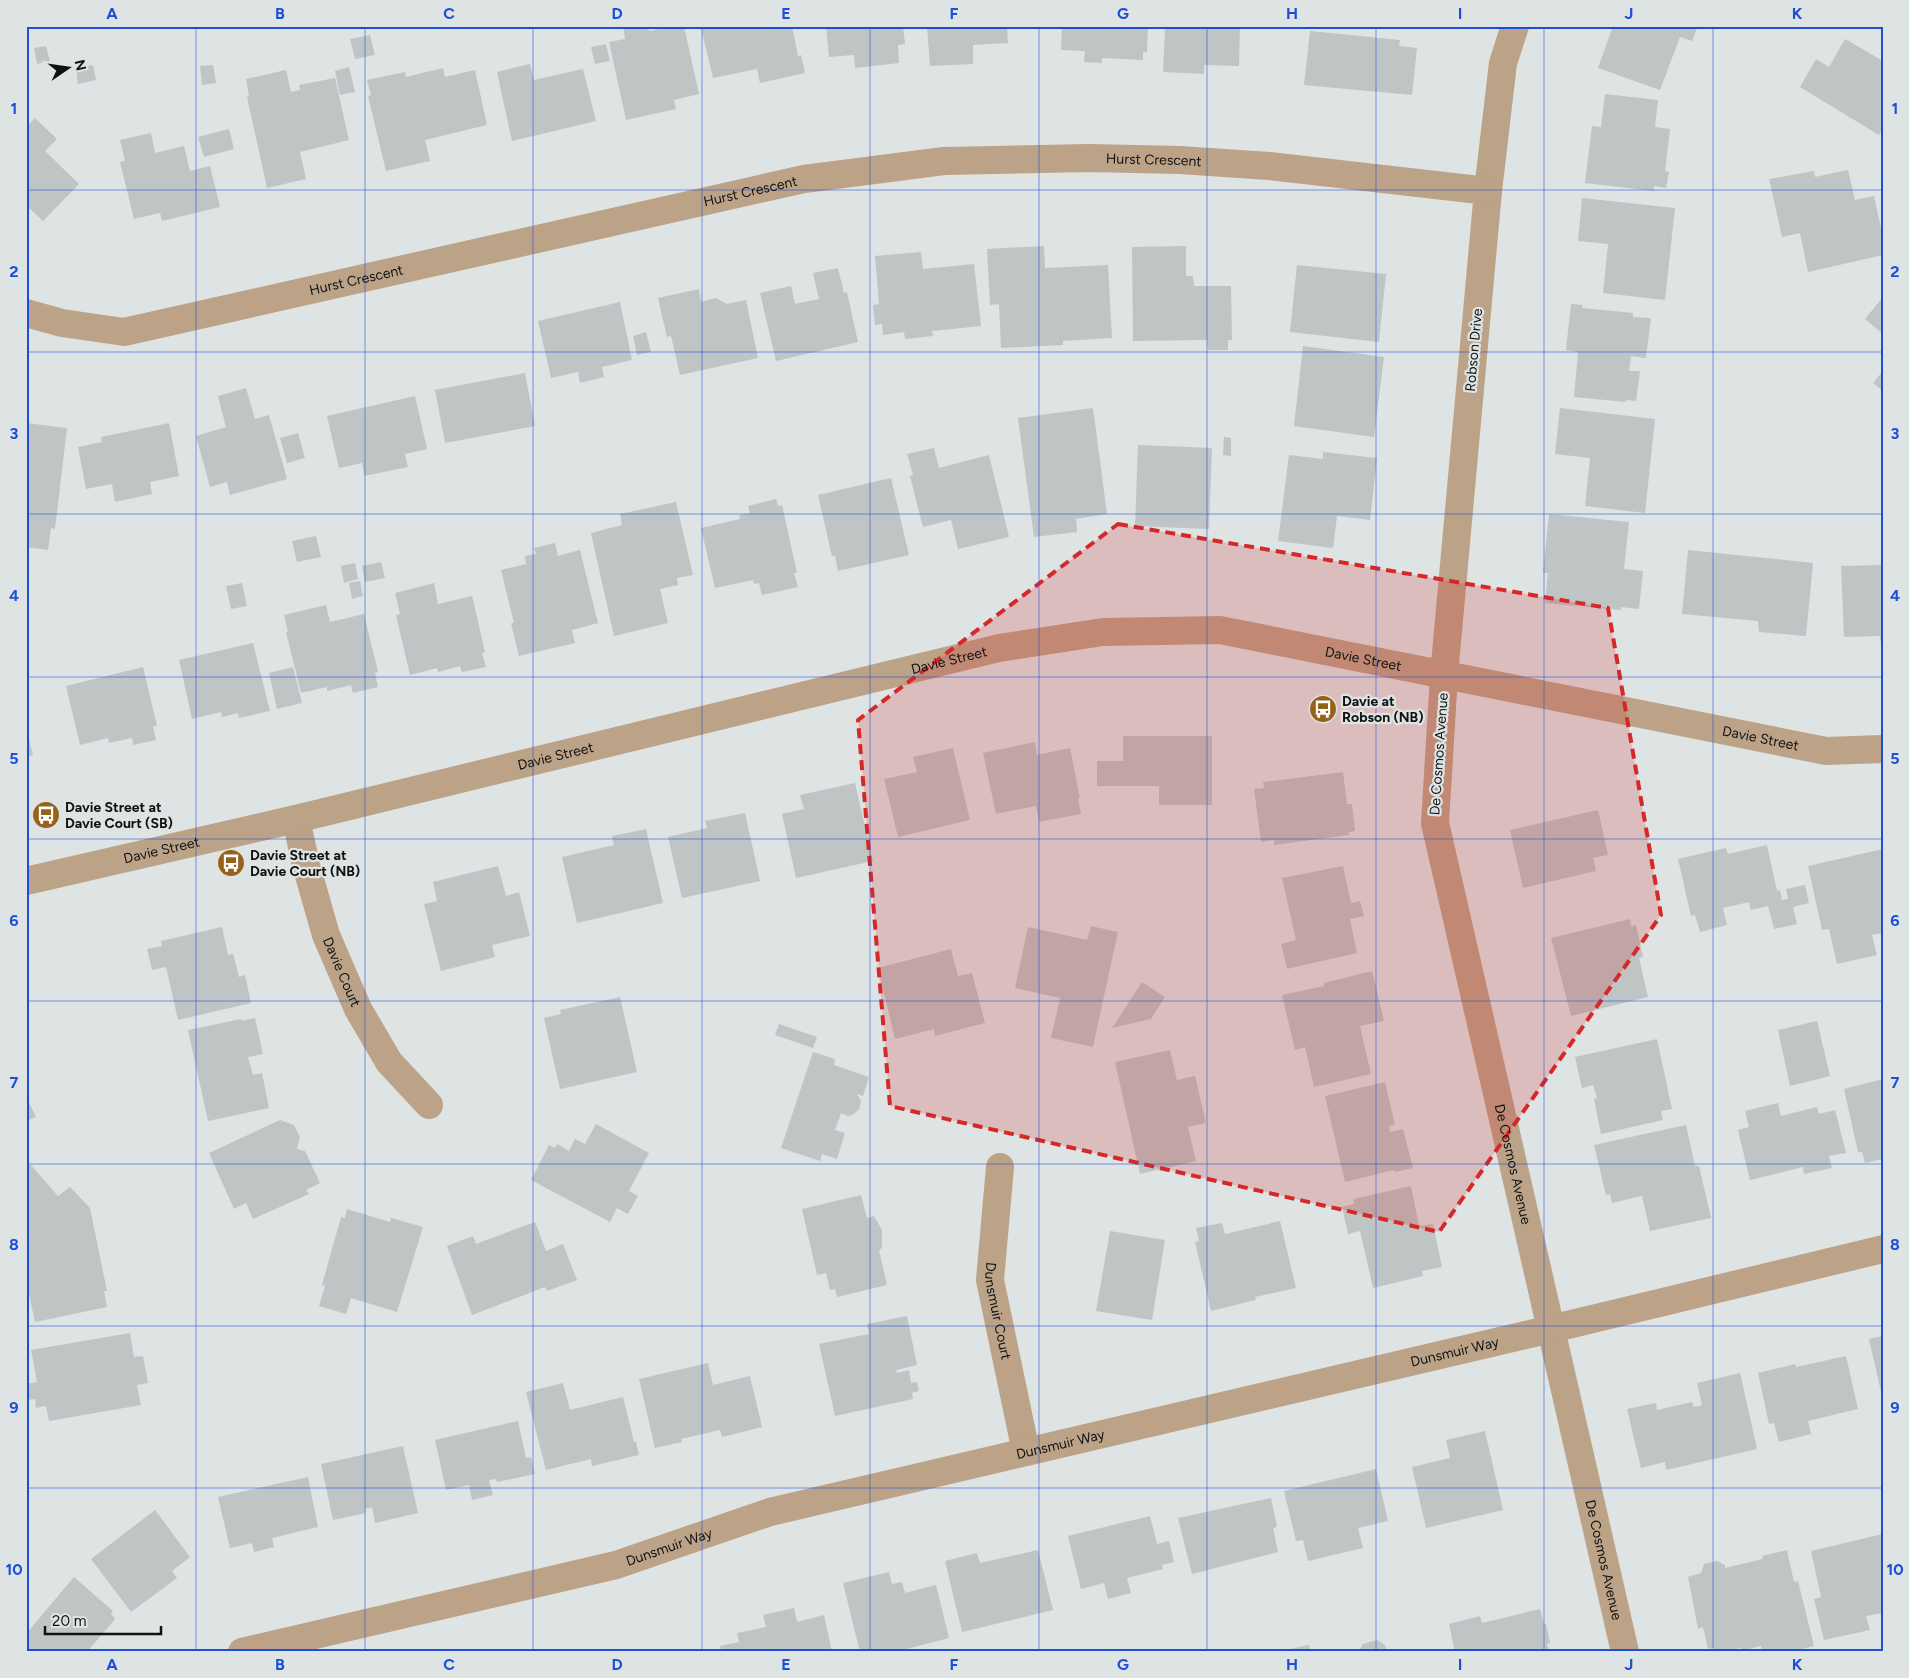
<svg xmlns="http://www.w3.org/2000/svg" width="1909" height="1678" viewBox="0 0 1909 1678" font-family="Figtree,sans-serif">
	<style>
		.building { fill: #bfc4c5 }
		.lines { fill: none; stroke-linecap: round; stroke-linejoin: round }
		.minor { stroke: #bca286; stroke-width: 28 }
		.marked { fill: #d62828; fill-opacity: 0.2; stroke: #d62828; stroke-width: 4; stroke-dasharray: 10 6; stroke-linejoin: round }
		.grid { fill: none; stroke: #1d4ed8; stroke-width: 1; stroke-opacity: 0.55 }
		.labels { text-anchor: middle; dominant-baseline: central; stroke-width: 4.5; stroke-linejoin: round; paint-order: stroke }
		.street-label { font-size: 14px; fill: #101212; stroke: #dee3e4 }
		.poi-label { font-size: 14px; font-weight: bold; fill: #101212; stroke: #dee3e4; text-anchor: start }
		.neatline { fill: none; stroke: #1d4ed8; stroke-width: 2 }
		.grid-label { font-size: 16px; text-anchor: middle; font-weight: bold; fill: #1d4ed8 }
	</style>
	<rect width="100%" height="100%" fill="#dee3e4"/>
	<!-- building -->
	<path class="building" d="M623 26H648L649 31 674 26H684L699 94 674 100 676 109 626 120 609 42 625 39Z
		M711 26H792L798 56 801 55 805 73 760 83 757 69 713 78 701 28Z
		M826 26H903L905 44 898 45 899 63 855 68 854 55 829 57Z
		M927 26H1007L1008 43 973 45V64L930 66Z
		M1062 26H1148L1147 52H1143V60L1102 58V63L1084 62 1085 51 1061 50Z
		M1172 26H1240L1239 66 1204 65V74L1163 72 1165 29H1172Z
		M1613 26H1698L1692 41 1680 37 1660 90 1598 68Z
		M1310 31 1400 40 1399 46 1417 48 1412 95 1304 85Z
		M370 35 375 55 355 59 350 39Z
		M1845 39 1883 61V129L1879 135 1800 87 1816 59 1829 67Z
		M606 44 610 61 595 64 591 47Z
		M46 46 50 61 37 64 34 48Z
		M530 64 534 80 583 69 596 121 512 141 497 72Z
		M93 65 96 80 78 84 76 69Z
		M213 65 216 83 202 85 200 66Z
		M349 67 355 92 340 95 335 71Z
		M443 68 445 77 475 70 487 125 425 140 430 161 386 171 368 96 371 95 367 80 405 72 406 77Z
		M286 70 291 92 300 90 299 85 335 78 349 140 300 152 306 179 267 188 247 97 249 96 246 79Z
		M1605 94 1658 100 1655 127 1670 129 1665 171 1669 172 1666 188 1654 186V191L1585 183 1592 126 1601 127Z
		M35 118 57 139 45 151 79 184 43 221 26 205V127Z
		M229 129 234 149 204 157 198 137Z
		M151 133 155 153 184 146 190 171 210 166 220 207 162 221 160 213 134 219 120 162 125 161 120 140Z
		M1848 170 1855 200 1874 196 1883 237V255L1808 272 1800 233 1782 237 1769 179 1814 171 1815 177Z
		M1582 198 1675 208 1665 300 1603 293 1608 244 1578 241Z
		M1044 246 1045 268 1108 265 1112 338 1063 341V345L1001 348 999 304 990 305 987 249Z
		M1186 246V276H1193L1194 286H1231L1232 340H1228V350H1208L1207 340 1133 341 1132 247Z
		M921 252 923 269 974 264 981 326 932 331 933 336 905 339 904 332 883 335 882 324 875 325 873 305 879 304 875 256Z
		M1297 265 1386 274 1379 342 1290 332Z
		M838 268 844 293 847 292 858 342 776 361 760 293 791 286 795 304 819 299 813 273Z
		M699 289 701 302 716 298 727 304 746 300 758 358 680 375 671 336 667 337 658 298Z
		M1883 297V334L1865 319Z
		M620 302 632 360 602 367 604 377 580 383 578 372 551 378 538 321Z
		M1571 304 1583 305 1582 308 1633 313V317L1651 318 1646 358 1631 356 1629 371H1640L1636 401 1626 400V402L1574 397 1578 352 1566 350Z
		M646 332 651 352 637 355 633 336Z
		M1303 346 1384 357 1374 437 1294 426Z
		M1883 371V391L1873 383Z
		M525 373 535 426 445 443 435 390Z
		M246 388 255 419 269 415 287 479 230 495 227 482 210 487 196 436 226 427 218 396Z
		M415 396 427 449 405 454 408 467 364 476 362 463 339 468 327 416Z
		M1093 408 1107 514 1076 519 1077 532 1034 537 1018 418Z
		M1560 408 1655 419 1645 513 1585 506 1590 458 1555 454Z
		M26 423 67 428 55 529 51 528 48 550 26 547Z
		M169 423 179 476 150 482 152 494 115 502 112 484 86 489 78 447 102 442 101 437Z
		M298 433 305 458 287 463 280 438Z
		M1224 437 1231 438V456L1223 455Z
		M1138 445 1212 448 1209 529 1135 526Z
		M934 448 939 468 989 455 1009 537 958 549 951 520 923 527 910 476 913 475 907 454Z
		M1323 452 1377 458 1370 520 1337 516 1333 548 1278 541 1289 455 1323 459Z
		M891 478 909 555 838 571 835 556H832L818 495Z
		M776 499 778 506 782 505 797 573H794L798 587 762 595 759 583 754 584 753 580 715 588 701 528 740 519 739 515 750 513 748 506Z
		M676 502 693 575 677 578 678 585 660 589 668 623 614 636 591 533 622 525 620 514Z
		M1549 514 1629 522 1624 569 1643 571 1639 609 1621 607V610L1545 603 1548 573H1543Z
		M316 536 321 557 297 562 292 541Z
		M555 543 558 556 580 550 598 623 572 630 575 643 519 656 511 623H514L501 570 526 564 525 556 536 554 534 548Z
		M1688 550 1813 563 1806 636 1759 632 1758 621 1682 614Z
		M381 562 385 578 365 582 362 566Z
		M355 563 358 579 344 583 341 566Z
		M1883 565V644H1881L1880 636 1844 637 1841 566Z
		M360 581 363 596 352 599 349 583Z
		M242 583 247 606 231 609 226 586Z
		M434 583 438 604 472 596 485 652 482 653 486 667 462 672 460 666 438 672 437 668 410 675 396 615 400 614 395 593Z
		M326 605 330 622 364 614 378 672 375 673 378 687 353 693 351 685 327 691V687L301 693 286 632H288L284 615Z
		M253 643 270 711 239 718 238 713 222 717 221 712 192 719 179 660Z
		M143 667 157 726H153L156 740 133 745 132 738 109 743 108 738 80 745 66 686Z
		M293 667 302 703 277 709 269 673Z
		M26 729 33 755 26 757Z
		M1123 736H1212V805H1159V786H1097V761H1123Z
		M1035 742 1037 755 1070 748 1080 798H1078L1081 814 1039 822 1036 806 996 814 983 753Z
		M953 748 970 820 898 837 884 779 917 772 913 757Z
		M1343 772 1347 804H1352L1355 831 1349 832V835L1274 845V840L1261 842 1254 789 1264 788 1263 782Z
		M855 783 873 861 796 878 782 814 804 809 800 795Z
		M1598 810 1608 855 1593 858 1596 871 1523 888 1510 830Z
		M745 813 760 881 682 898 668 837 707 828 705 821Z
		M646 829 663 903 577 923 562 857 614 845 612 836Z
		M1767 845 1777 891 1780 890 1782 900 1788 899 1786 889 1805 885 1809 903 1793 907 1797 924 1774 929 1768 906 1751 910 1749 902 1723 908 1727 925 1700 932 1695 915 1691 916 1678 859 1726 848 1728 854Z
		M1883 849V933L1872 935 1877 955 1837 964 1829 929 1822 930 1808 866Z
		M498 866 506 896 519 892 530 936 492 945 495 957 441 971 424 904 437 901 433 882Z
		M1343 866 1351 903 1360 901 1364 916 1350 919 1357 953 1287 969 1281 944 1296 940 1282 878Z
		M1630 919 1631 926 1636 925 1643 957 1639 958 1648 997 1571 1016 1551 938Z
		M1091 926 1118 932 1093 1047 1051 1038 1060 998 1015 988 1028 927 1087 940Z
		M222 927 228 955 233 954 239 977 245 975 251 1003 178 1020 166 967 152 970 147 949 162 946 161 941Z
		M951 949 958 976 972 973 985 1023 935 1036 934 1029 895 1039 878 968Z
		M1372 971 1384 1021 1360 1026 1371 1074 1314 1087 1305 1047 1295 1050 1282 995 1324 986V983Z
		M1142 982 1165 997 1151 1019 1112 1028Z
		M620 997 637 1072 560 1089 544 1018 561 1014 560 1010Z
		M255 1018 263 1054 248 1057 253 1075 262 1073 269 1108 208 1121 188 1030 241 1019V1021Z
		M1817 1021 1830 1076 1790 1086 1778 1030Z
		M779 1024 817 1037 813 1048 775 1035Z
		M1657 1039 1672 1109 1661 1111 1663 1120 1601 1134 1594 1099 1597 1098 1593 1085 1582 1088 1575 1057Z
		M1170 1050 1177 1080 1195 1076 1206 1123 1188 1127 1196 1161 1140 1174 1115 1062Z
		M813 1052 835 1059 834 1065 869 1077 863 1096 857 1094 861 1101 859 1109 854 1114 848 1116 841 1113 835 1130 845 1133 837 1159 822 1154 820 1161 781 1148Z
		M1883 1079V1159L1865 1163 1862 1152H1858L1844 1089Z
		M1385 1082 1395 1125 1389 1126 1390 1132 1403 1129 1413 1168 1395 1172 1394 1170 1345 1182 1325 1096Z
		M26 1096 36 1117 26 1121Z
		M1778 1103 1781 1116 1817 1107 1819 1114 1835 1110 1846 1153 1829 1156 1832 1168 1804 1174 1803 1167 1750 1180 1738 1130 1749 1127 1745 1111Z
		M280 1120 294 1125 300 1137 297 1149 305 1151 320 1183 306 1190 309 1194 253 1219 246 1203 234 1209 209 1153Z
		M596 1124 649 1153 629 1191 638 1196 628 1214 617 1208 610 1222 531 1180 549 1145 555 1148 557 1144 569 1151 575 1139 585 1144Z
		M1686 1125 1695 1166H1699L1711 1218 1650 1231 1642 1196 1612 1203 1610 1194 1606 1195 1594 1145Z
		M30 1164 58 1196 70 1187 90 1208 107 1291H104L107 1307 35 1322 26 1280V1167Z
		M1411 1186 1419 1226 1433 1224 1442 1267 1422 1271 1423 1276 1373 1288 1360 1231 1348 1234 1342 1207 1354 1204 1353 1199Z
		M861 1195 867 1218 874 1216 882 1230V1248L879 1250 887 1285 837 1297 835 1289 830 1290 826 1273 817 1275 802 1209Z
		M347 1209 390 1222 391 1218 423 1227 397 1312 351 1298 346 1314 319 1306 325 1286 322 1285 341 1217 345 1218Z
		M1280 1221 1296 1288 1255 1297 1256 1300 1211 1311 1195 1242 1199 1241 1196 1228 1222 1223 1225 1234Z
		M535 1222 546 1251 563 1244 577 1280 547 1291 545 1287 472 1315 447 1246 473 1236 476 1244Z
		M1110 1231 1165 1240 1152 1320 1096 1311Z
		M907 1316 917 1365 896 1370 897 1373 909 1370 911 1383 917 1382 919 1391 912 1393 913 1399 835 1416 819 1344 869 1334 867 1324Z
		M130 1333 134 1357 143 1356 148 1383 137 1385 141 1405 49 1421 46 1406 36 1408 35 1399 26 1400V1384L37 1382 31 1350Z
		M1883 1336V1396H1882L1869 1339Z
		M1846 1356 1858 1409 1808 1421 1811 1434 1779 1442 1774 1423 1769 1424 1758 1373 1795 1364 1796 1367Z
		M708 1363 713 1385 750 1376 762 1427 722 1437 720 1430 681 1439 682 1442 655 1448 639 1379Z
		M1740 1373 1757 1449 1666 1470 1665 1462 1641 1468 1627 1409 1656 1403 1657 1410 1692 1402 1694 1407 1702 1405 1697 1383Z
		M563 1383 570 1410 623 1397 634 1442H636L639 1455 592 1466 591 1459 546 1470 526 1392Z
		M518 1421 526 1458 531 1457 535 1474 497 1482 496 1479 489 1480 493 1495 472 1500 469 1485 446 1490 435 1440Z
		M1485 1431 1503 1510 1426 1528 1412 1467 1450 1458 1446 1440Z
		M403 1446 418 1513 375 1523 372 1507 365 1509 366 1513 333 1520 321 1464Z
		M1376 1469 1388 1521 1358 1528 1363 1548 1308 1561 1303 1540 1296 1541 1284 1491Z
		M308 1477 318 1527 272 1538 274 1547 254 1552 252 1543 230 1548 218 1497Z
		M1271 1498 1277 1527 1273 1528 1278 1552 1192 1574 1178 1518Z
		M155 1510 190 1557 172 1571 177 1578 131 1612 91 1559Z
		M1150 1516 1157 1544 1169 1541 1174 1562 1162 1565 1163 1569 1127 1578 1131 1593 1108 1599 1104 1583 1081 1589 1068 1536Z
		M1883 1534V1613L1866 1616 1870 1630 1824 1640 1814 1599 1821 1597 1811 1551Z
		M1038 1550 1053 1610 962 1632 945 1561 977 1553 980 1563Z
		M1787 1550 1794 1582 1798 1581 1814 1646 1790 1652H1762L1761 1646 1741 1651V1648L1715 1652 1714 1648 1708 1649 1703 1627 1698 1629 1688 1577 1701 1573 1704 1564 1717 1561 1725 1565V1568L1763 1559 1762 1556Z
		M889 1572 892 1584 902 1582 905 1593 936 1585 949 1638 895 1652H860L843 1583Z
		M74 1577 113 1611 111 1614 115 1619 87 1652H26V1634Z
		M794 1608 797 1622 824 1615 832 1652H722L720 1646 739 1642 737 1633 766 1627 763 1615Z
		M1540 1609 1544 1624H1546L1550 1643 1547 1644 1549 1652H1455L1449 1624 1480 1616 1482 1623Z
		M1377 1640 1385 1645 1387 1652H1358L1363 1644Z
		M1309 1645 1311 1652H1291L1290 1649Z"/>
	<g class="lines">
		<!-- minor -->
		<g class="minor">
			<path id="s1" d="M1515 26 1503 63 1488 191 1444 675 1435 823 1625 1652"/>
			<path id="s2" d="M26 313 62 323 124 332 804 179 944 161 1089 158 1180 160 1269 166 1488 191"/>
			<path id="s3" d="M296 819 306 865 326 935 358 1009 389 1062 429 1105"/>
			<path id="s4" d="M26 881 296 819 999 648 1103 632 1220 630 1826 751 1883 749"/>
			<path id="s5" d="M1000 1167 990 1280 1026 1452"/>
			<path id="s6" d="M242 1652 616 1565 770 1512 1551 1329 1883 1249"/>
		</g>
	</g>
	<!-- marked area -->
	<path class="marked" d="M1118 524 1608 608 1661 915 1439 1232 890 1106 858 720Z"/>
	<!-- grid -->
	<path class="grid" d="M196 26V1652M365 26V1652M533 26V1652M702 26V1652M870 26V1652M1039 26V1652M1207 26V1652M1376 26V1652M1544 26V1652M1713 26V1652M26 190H1883M26 352H1883M26 514H1883M26 677H1883M26 839H1883M26 1001H1883M26 1164H1883M26 1326H1883M26 1488H1883"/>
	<!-- icons -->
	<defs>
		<g id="bus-disc" transform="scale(1.4375)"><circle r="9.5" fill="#966118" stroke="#dee3e4"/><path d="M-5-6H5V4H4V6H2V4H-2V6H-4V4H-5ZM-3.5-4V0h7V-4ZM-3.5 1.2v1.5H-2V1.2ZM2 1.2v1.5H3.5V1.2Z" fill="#fff"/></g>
	</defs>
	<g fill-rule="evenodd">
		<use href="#bus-disc" x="1323" y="709"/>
		<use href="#bus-disc" x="46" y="815"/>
		<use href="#bus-disc" x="231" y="863"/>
	</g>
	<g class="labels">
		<!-- street labels -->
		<g class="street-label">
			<text stroke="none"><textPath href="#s2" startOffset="1148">Hurst Crescent</textPath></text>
			<text stroke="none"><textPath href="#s2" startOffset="742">Hurst Crescent</textPath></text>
			<text stroke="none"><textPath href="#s2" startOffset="338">Hurst Crescent</textPath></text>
			<text transform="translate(1474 350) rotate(-85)">Robson Drive</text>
			<text stroke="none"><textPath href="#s4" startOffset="1369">Davie Street</textPath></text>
			<text stroke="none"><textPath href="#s4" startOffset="949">Davie Street</textPath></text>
			<text stroke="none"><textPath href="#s4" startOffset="1774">Davie Street</textPath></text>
			<text transform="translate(1439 754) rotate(-86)">De Cosmos Avenue</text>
			<text stroke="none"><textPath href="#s4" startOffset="544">Davie Street</textPath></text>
			<text stroke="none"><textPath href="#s4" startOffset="139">Davie Street</textPath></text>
			<text stroke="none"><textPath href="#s3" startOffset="160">Davie Court</textPath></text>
			<text stroke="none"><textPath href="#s1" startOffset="1152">De Cosmos Avenue</textPath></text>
			<text stroke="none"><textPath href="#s5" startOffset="145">Dunsmuir Court</textPath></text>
			<text stroke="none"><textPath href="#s6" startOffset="1250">Dunsmuir Way</textPath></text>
			<text stroke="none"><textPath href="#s6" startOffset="845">Dunsmuir Way</textPath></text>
			<text stroke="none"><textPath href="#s6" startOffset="440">Dunsmuir Way</textPath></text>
			<text stroke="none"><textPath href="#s1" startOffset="1558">De Cosmos Avenue</textPath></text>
		</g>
		<!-- poi labels -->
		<g class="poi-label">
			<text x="1342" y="701">Davie at<tspan x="1342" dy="16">Robson (NB)</tspan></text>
			<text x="65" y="807">Davie Street at<tspan x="65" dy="16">Davie Court (SB)</tspan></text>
			<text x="250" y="855">Davie Street at<tspan x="250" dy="16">Davie Court (NB)</tspan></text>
		</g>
	</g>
	<!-- border -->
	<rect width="1909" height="1678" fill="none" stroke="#dee3e4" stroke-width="55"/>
	<!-- north arrow -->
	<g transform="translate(68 68) rotate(77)" stroke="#dee3e4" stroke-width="4" paint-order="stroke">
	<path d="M0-4L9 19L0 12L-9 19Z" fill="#101212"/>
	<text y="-8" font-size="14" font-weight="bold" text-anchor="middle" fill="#101212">N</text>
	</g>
	<!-- scale -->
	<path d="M45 1626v8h116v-8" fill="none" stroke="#101212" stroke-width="2.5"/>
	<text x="52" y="1626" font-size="15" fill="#101212" stroke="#dee3e4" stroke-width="4" paint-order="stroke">20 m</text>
	<rect x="28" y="28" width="1854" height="1622" class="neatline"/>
	<g class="grid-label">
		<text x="112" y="19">A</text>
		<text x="280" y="19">B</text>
		<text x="449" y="19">C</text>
		<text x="617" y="19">D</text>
		<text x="786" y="19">E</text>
		<text x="954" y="19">F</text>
		<text x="1123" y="19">G</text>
		<text x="1292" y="19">H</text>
		<text x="1460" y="19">I</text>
		<text x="1629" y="19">J</text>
		<text x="1797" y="19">K</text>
		<text x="14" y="114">1</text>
		<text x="1895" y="114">1</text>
		<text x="14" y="277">2</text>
		<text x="1895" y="277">2</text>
		<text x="14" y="439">3</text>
		<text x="1895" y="439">3</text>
		<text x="14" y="601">4</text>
		<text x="1895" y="601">4</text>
		<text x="14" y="764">5</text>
		<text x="1895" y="764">5</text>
		<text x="14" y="926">6</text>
		<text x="1895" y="926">6</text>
		<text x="14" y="1088">7</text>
		<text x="1895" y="1088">7</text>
		<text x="14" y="1250">8</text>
		<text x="1895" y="1250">8</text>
		<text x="14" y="1413">9</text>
		<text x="1895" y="1413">9</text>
		<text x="14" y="1575">10</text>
		<text x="1895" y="1575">10</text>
		<text x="112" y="1670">A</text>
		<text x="280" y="1670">B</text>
		<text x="449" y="1670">C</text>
		<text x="617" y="1670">D</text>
		<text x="786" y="1670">E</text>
		<text x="954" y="1670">F</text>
		<text x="1123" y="1670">G</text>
		<text x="1292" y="1670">H</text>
		<text x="1460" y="1670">I</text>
		<text x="1629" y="1670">J</text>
		<text x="1797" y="1670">K</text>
	</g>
</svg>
